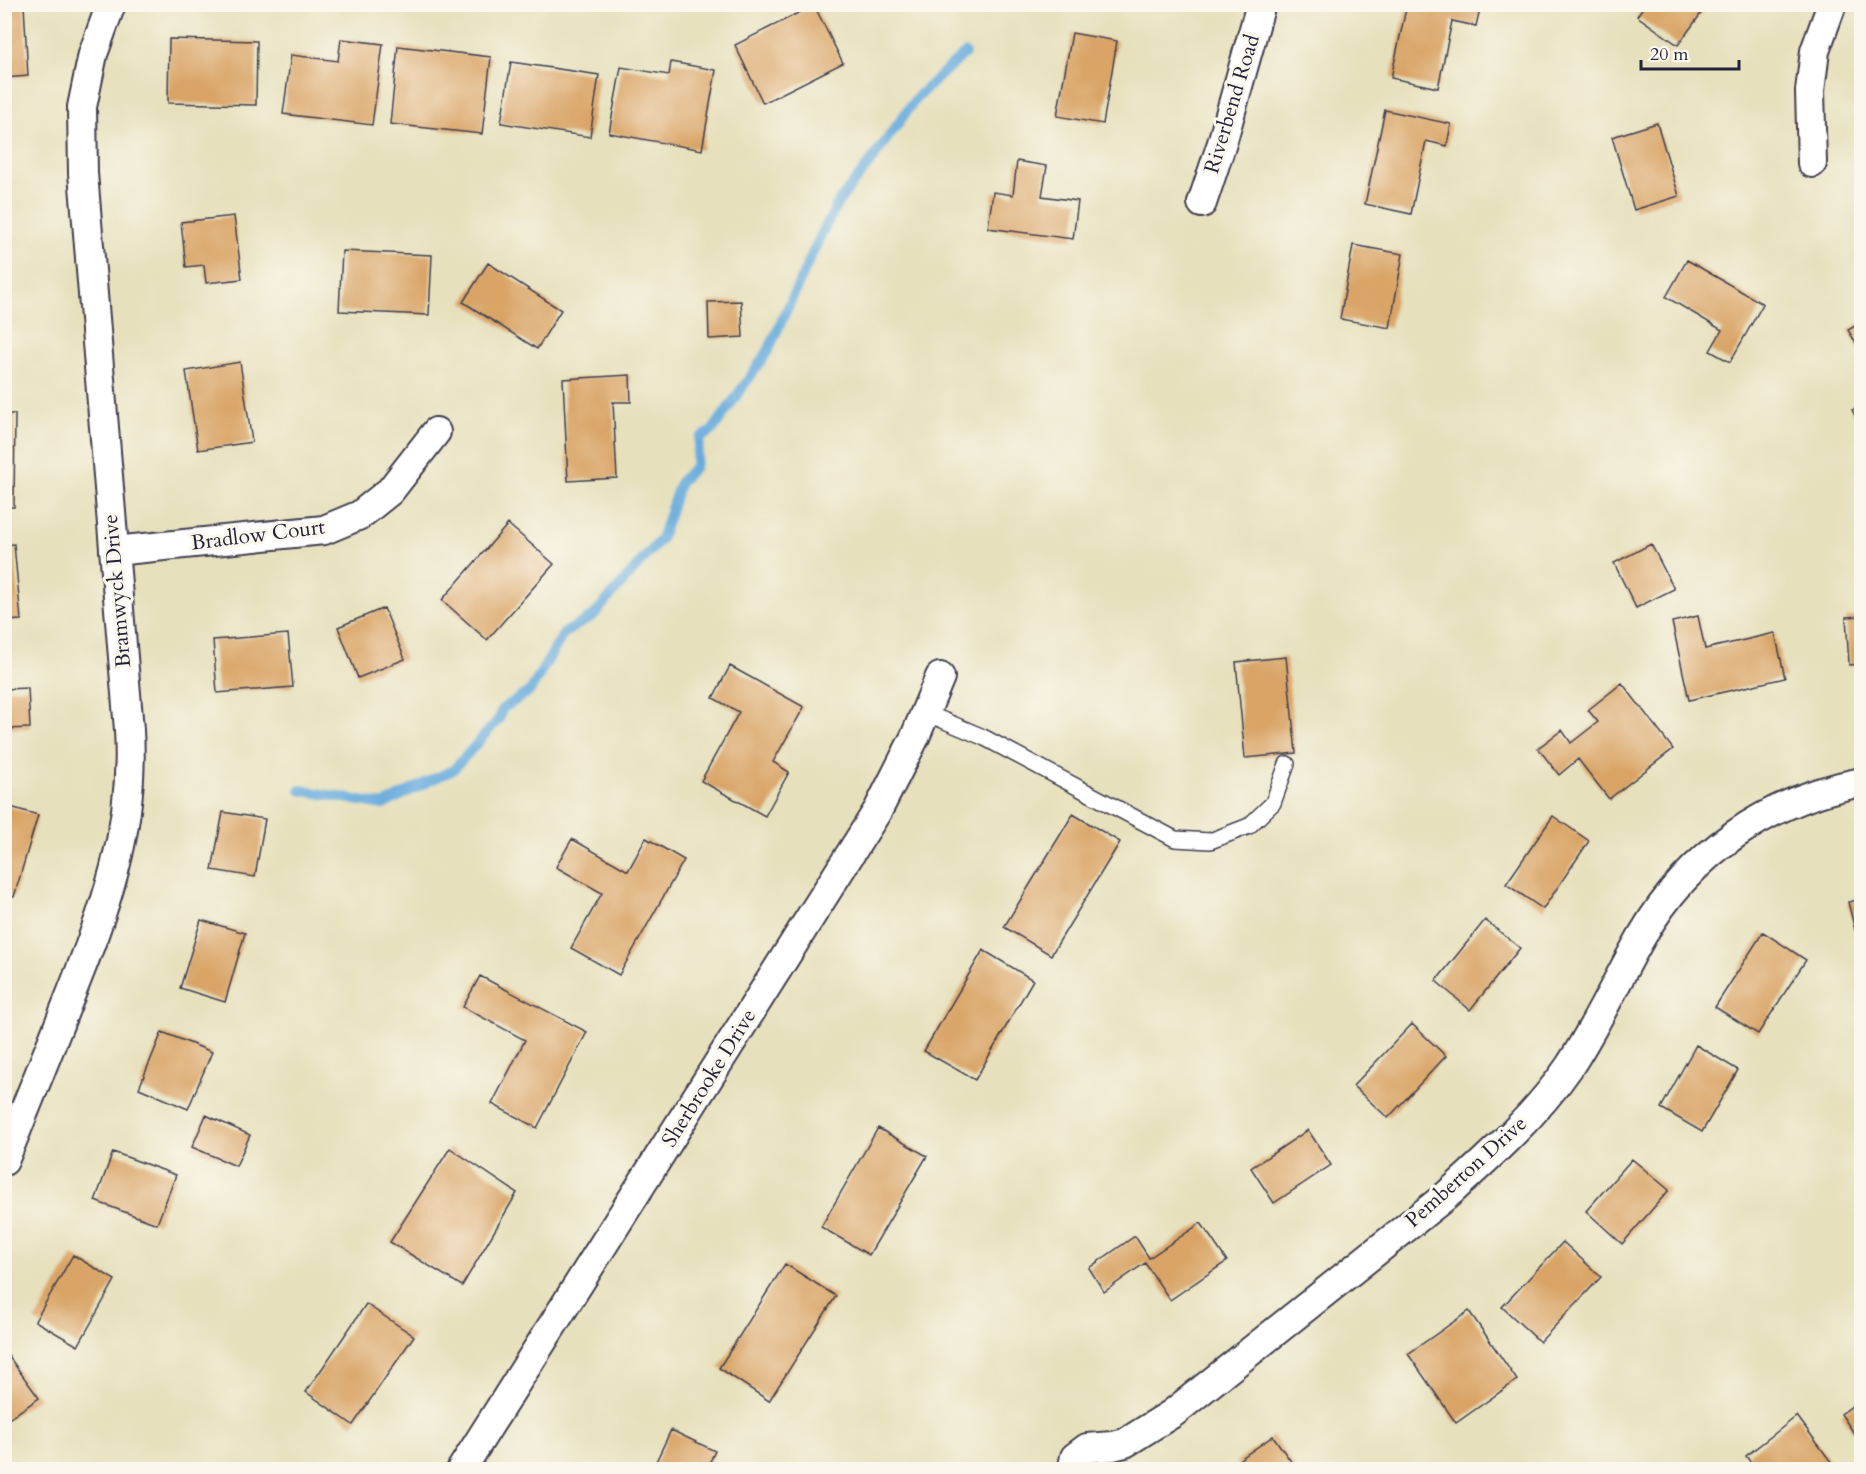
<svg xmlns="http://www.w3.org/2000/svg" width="1866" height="1474" viewBox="0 0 1866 1474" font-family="Cardo,serif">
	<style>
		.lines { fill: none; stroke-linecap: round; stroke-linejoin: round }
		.stream { stroke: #67acdd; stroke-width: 10 }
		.building { fill: #d9a466 }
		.lane-casing { stroke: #3f3e4e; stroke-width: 18 }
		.street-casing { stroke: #3f3e4e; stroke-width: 32 }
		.lane { stroke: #fff; stroke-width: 15 }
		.street { stroke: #fff; stroke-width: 28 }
		.labels { text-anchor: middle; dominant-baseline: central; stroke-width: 6; stroke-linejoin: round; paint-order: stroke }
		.street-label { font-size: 21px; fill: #22223b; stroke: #fbf7ec }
	</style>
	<rect width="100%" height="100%" fill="#fbf7ec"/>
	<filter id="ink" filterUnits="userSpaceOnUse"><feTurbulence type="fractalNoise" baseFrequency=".0167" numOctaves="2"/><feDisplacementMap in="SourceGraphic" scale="12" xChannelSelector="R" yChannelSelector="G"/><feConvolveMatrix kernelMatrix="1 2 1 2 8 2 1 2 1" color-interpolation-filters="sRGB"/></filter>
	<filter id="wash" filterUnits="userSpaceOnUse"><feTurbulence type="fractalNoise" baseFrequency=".008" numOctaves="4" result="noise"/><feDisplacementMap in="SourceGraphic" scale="24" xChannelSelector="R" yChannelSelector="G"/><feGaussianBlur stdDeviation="1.35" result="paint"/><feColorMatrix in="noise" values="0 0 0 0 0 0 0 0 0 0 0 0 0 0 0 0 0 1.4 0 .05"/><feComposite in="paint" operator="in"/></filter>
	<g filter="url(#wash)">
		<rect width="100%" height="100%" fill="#e6e0bc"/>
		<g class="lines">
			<!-- stream -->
			<path class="stream" d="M300 790 383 805 427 782 453 770 499 719 502 709 530 691 564 633 593 616 661 539 680 482 695 467 700 438 712 431 768 351 819 239 839 201 872 160 917 97 965 53"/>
		</g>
		<g id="blocks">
			<!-- building -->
			<path class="building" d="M1407 4H1481L1476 26 1452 21 1438 88 1391 78Z
				M1645 4H1708L1678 45 1637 16Z
				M24 5 28 76 4 78V6Z
				M814 5 843 63 763 103 735 45Z
				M1072 33 1117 41 1103 124 1057 116Z
				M169 39 257 41 256 105 168 103Z
				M341 39 383 44 372 125 283 114 291 55 338 61Z
				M398 46 491 57 482 134 390 124Z
				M511 62 599 75 590 137 501 123Z
				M671 62 716 70 702 150 609 133 621 67 669 75Z
				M1385 110 1451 124 1447 146 1426 141 1411 214 1365 204Z
				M1657 123 1679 196 1634 210 1612 137Z
				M1017 161 1047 166 1042 196 1078 201 1073 239 988 228 993 192 1013 195Z
				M234 216 242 279 206 283 204 265 186 267 181 222Z
				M1353 245 1403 254 1390 328 1340 319Z
				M342 251 432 255 429 315 339 311Z
				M1687 260 1763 304 1730 362 1710 351 1722 330 1666 297Z
				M488 263 561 310 537 349 463 302Z
				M741 301 743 337 709 339 708 302Z
				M1862 322V353L1848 330Z
				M240 362 252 442 198 450 186 371Z
				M630 375 631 402H613L617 478 568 481 563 379Z
				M1862 405V428L1852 410Z
				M4 414H15L14 507H4Z
				M508 524 554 564 487 640 442 600Z
				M14 544 21 620 5 621V545Z
				M1651 544 1674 589 1636 608 1614 563Z
				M384 608 405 659 358 678 338 627Z
				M1698 616 1705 649 1775 633 1785 678 1689 700 1672 622Z
				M1862 616V664L1849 665 1846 617Z
				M288 634 293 687 217 693 213 640Z
				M1286 657 1296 753 1245 758 1236 662Z
				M730 666 804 707 773 762 789 772 765 816 701 781 739 712 713 698Z
				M1622 683 1673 749 1609 799 1578 759 1559 775 1538 748 1562 730 1571 743 1598 722 1588 710Z
				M28 688 30 728 5 729V689Z
				M4 805 38 815 14 897 4 895Z
				M223 812 265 819 255 877 212 870Z
				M1073 814 1120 842 1051 955 1004 927Z
				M1553 816 1589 841 1543 909 1506 884Z
				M646 838 684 860 619 975 571 948 602 893 556 867 572 839 628 871Z
				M1862 899V954H1861L1848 902Z
				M201 920 245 933 225 1002 180 988Z
				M1485 920 1520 948 1470 1010 1436 981Z
				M1763 932 1806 960 1758 1034 1715 1007Z
				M983 950 1033 980 975 1080 924 1051Z
				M480 976 587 1032 537 1128 492 1104 525 1040 463 1007Z
				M1412 1024 1446 1056 1388 1118 1353 1086Z
				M162 1032 212 1052 188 1109 139 1088Z
				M1696 1045 1738 1070 1702 1132 1661 1108Z
				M206 1115 250 1135 236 1166 192 1147Z
				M878 1128 927 1156 869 1255 821 1227Z
				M1308 1130 1331 1165 1274 1203 1251 1168Z
				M450 1148 517 1193 462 1286 390 1242Z
				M113 1152 176 1175 157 1224 95 1201Z
				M1632 1159 1669 1190 1622 1244 1586 1211Z
				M1201 1223 1227 1261 1170 1300 1145 1263 1104 1292 1089 1268 1135 1236 1149 1258Z
				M1563 1242 1601 1277 1540 1342 1502 1307Z
				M73 1255 115 1280 78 1346 35 1321Z
				M785 1264 836 1296 769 1401 719 1368Z
				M366 1304 414 1336 353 1425 306 1392Z
				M1469 1311 1517 1380 1456 1423 1408 1354Z
				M4 1350 39 1398 4 1422Z
				M1862 1399V1445L1841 1414Z
				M1797 1416 1837 1470H1756L1746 1456Z
				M671 1430 715 1451 706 1470H652Z
				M1273 1436 1297 1470H1242L1236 1462Z"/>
		</g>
	</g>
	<g filter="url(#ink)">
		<use href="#blocks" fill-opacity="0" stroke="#3f3e4e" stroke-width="1.5"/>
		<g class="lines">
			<!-- lane casing -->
			<g class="lane-casing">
				<path id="lane" d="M926 713 983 737 1175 839 1210 841 1249 826 1273 803 1287 764"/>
			</g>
			<!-- street casing -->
			<g class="street-casing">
				<path id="street" d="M1812 163 1810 91 1815 51 1832 4
					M1202 203 1222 143 1261 4
					M114 551 324 530 360 515 390 491 436 432
					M4 1161C26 1107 48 1053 69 999 105 909 135 830 129 730L83 173 82 107 93 54 111 4
					M461 1470 878 810 915 737 940 677
					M1072 1470 1075 1457 1087 1448 1113 1446 1125 1443 1173 1413 1447 1195C1490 1156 1536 1115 1569 1067 1597 1025 1617 979 1642 936 1689 854 1769 799 1862 782"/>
			</g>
			<!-- lane -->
			<use href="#lane" class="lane"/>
			<!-- street -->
			<use href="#street" class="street"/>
		</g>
	</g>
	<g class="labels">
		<!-- street labels -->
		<g class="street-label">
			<text transform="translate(1232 104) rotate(-73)">Riverbend Road</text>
			<text transform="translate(258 535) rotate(-7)">Bradlow Court</text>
			<text transform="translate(117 591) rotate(-95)">Bramwyck Drive</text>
			<text transform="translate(709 1078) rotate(-58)">Sherbrooke Drive</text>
			<text transform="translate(1466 1172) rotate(-42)">Pemberton Drive</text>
		</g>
	</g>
	<!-- margin -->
	<rect width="1866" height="1474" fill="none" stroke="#fbf7ec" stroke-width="24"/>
	<!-- scale -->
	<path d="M1641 60v9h98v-9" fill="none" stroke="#22223b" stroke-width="3"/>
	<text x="1650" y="60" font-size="18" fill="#22223b" stroke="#fbf7ec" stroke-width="4.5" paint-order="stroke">20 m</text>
</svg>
